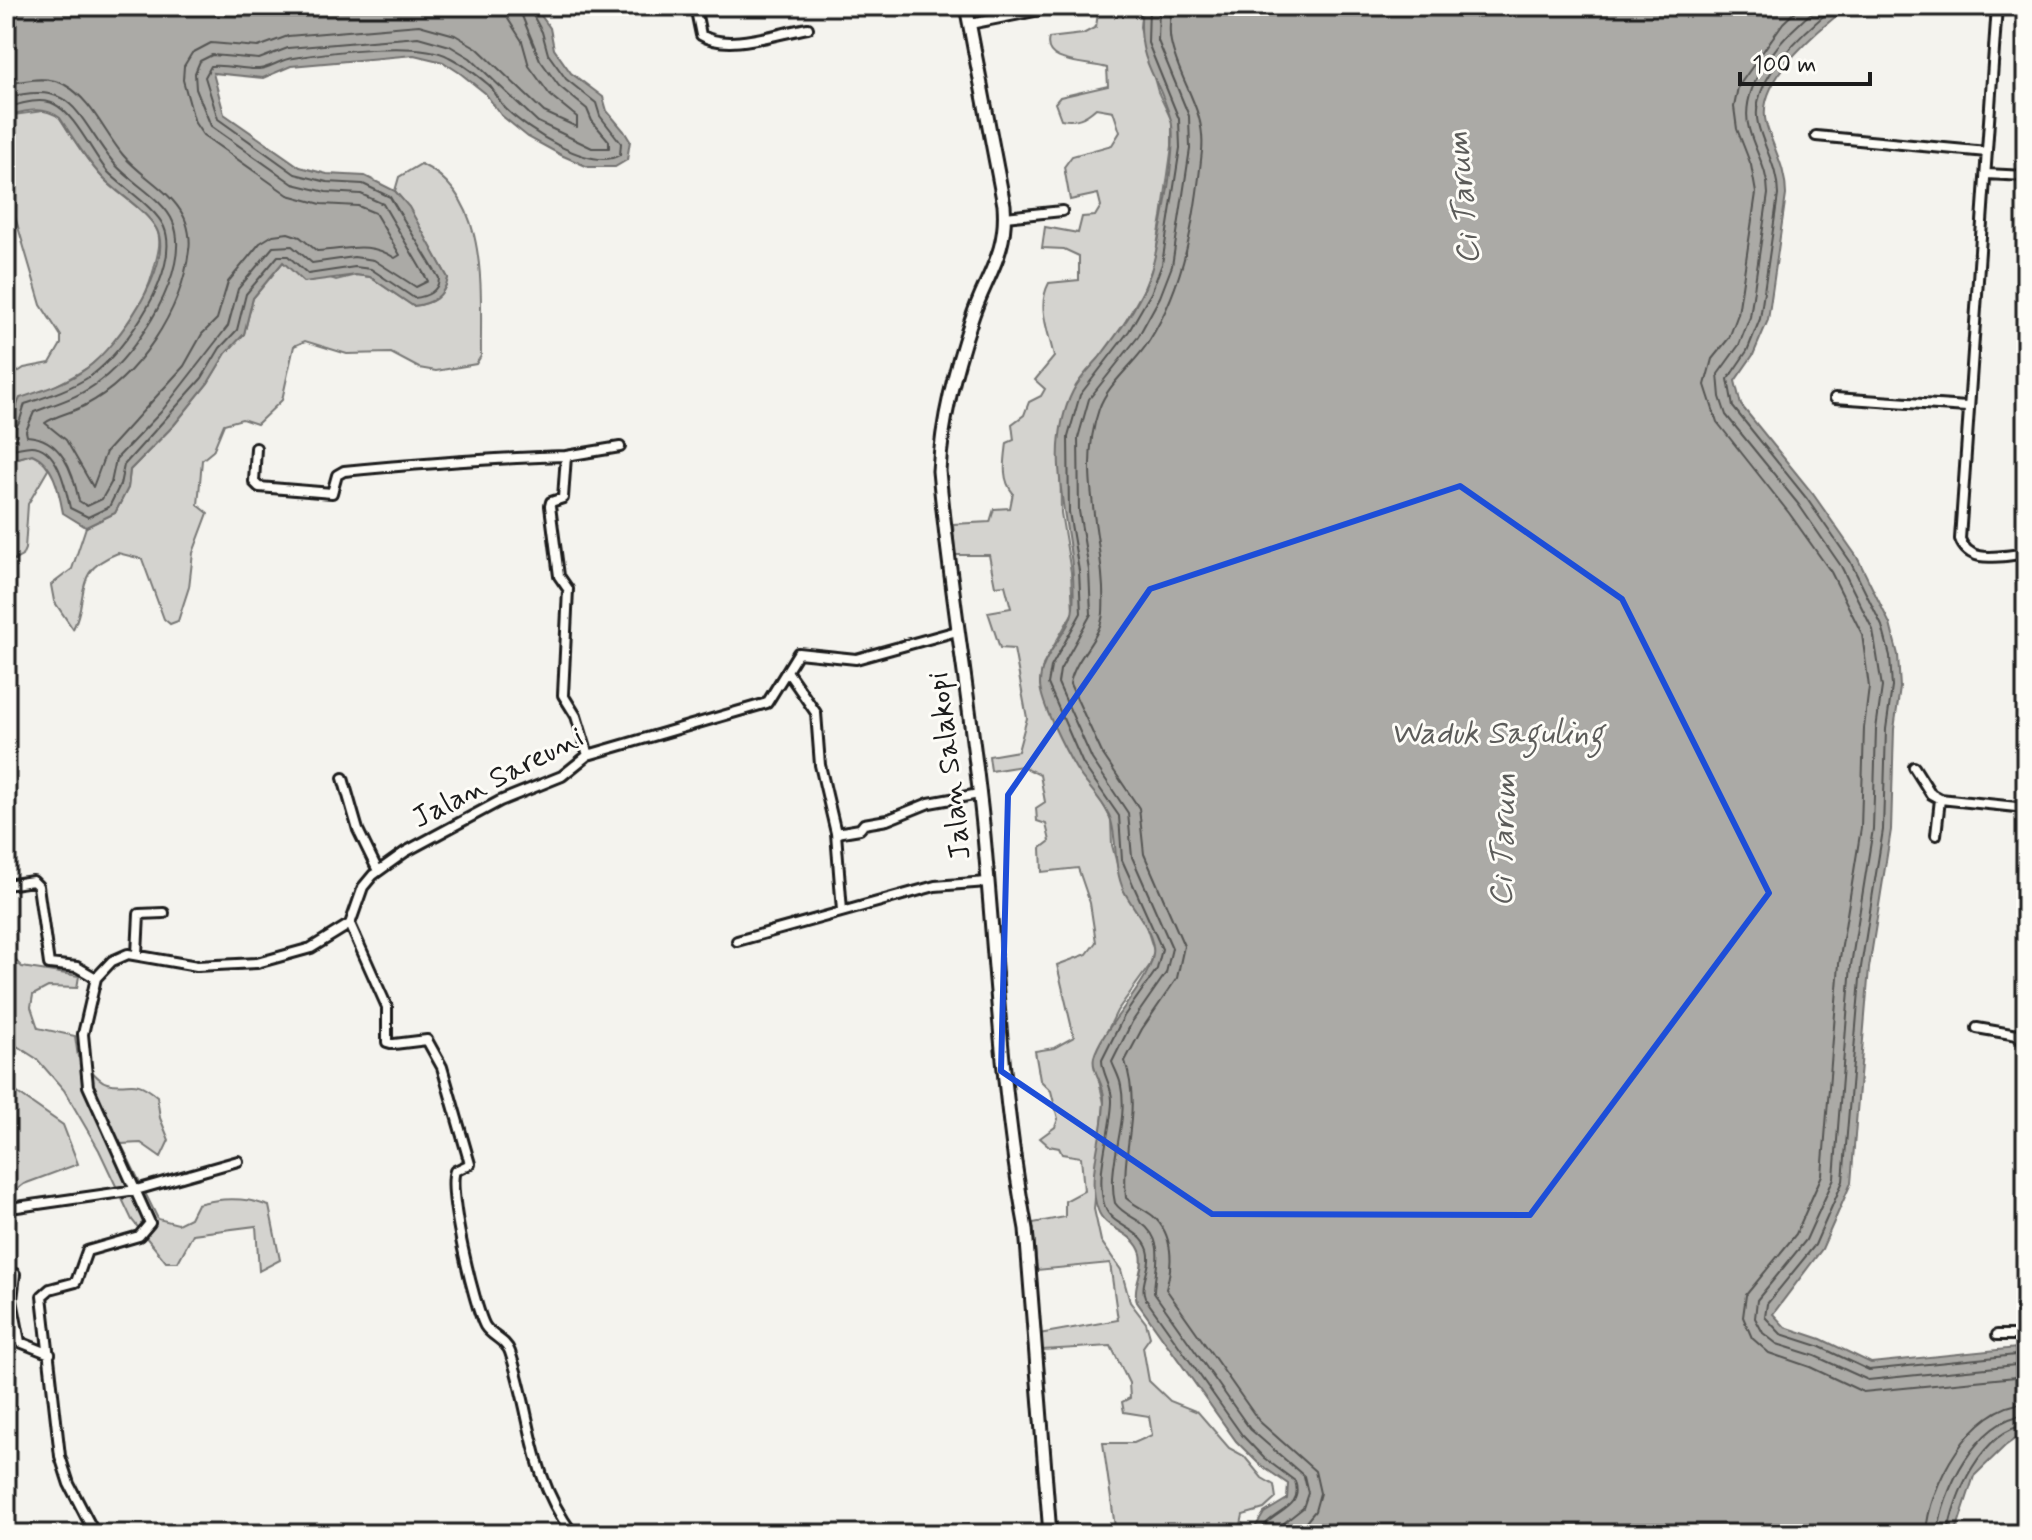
<svg xmlns="http://www.w3.org/2000/svg" width="2032" height="1540" viewBox="0 0 2032 1540" font-family="Mynerve,sans-serif">
	<style>
		.green { fill: #d4d3cf; stroke: #787876; stroke-width: 2 }
		.water { fill: #abaaa6; stroke: #72716f; stroke-width: 2 }
		.lines { fill: none; stroke-linecap: round; stroke-linejoin: round }
		.shore { stroke: #555553; stroke-width: 2 }
		.street-casing { stroke: #1c1c1c; stroke-width: 14 }
		.secondary-casing { stroke: #1c1c1c; stroke-width: 17 }
		.street { stroke: #fdfcf7; stroke-width: 8 }
		.secondary { stroke: #fdfcf7; stroke-width: 11 }
		.marked { fill: none; stroke: #1d4ed8; stroke-width: 6; stroke-linejoin: round }
		.labels { text-anchor: middle; dominant-baseline: central; stroke-width: 6; stroke-linejoin: round; paint-order: stroke }
		.street-label { font-size: 30px; fill: #1c1c1c; stroke: #fdfcf7 }
		.water-label { font-size: 32px; font-style: italic; fill: #5c5c5a; stroke: #fdfcf7 }
	</style>
	<rect width="100%" height="100%" fill="#f4f3ee"/>
	<filter id="ink" filterUnits="userSpaceOnUse"><feTurbulence type="fractalNoise" baseFrequency=".0125" numOctaves="2"/><feDisplacementMap in="SourceGraphic" scale="16" xChannelSelector="R" yChannelSelector="G"/><feConvolveMatrix kernelMatrix="1 2 1 2 8 2 1 2 1" color-interpolation-filters="sRGB"/></filter>
	<g filter="url(#ink)">
		<!-- green -->
		<path class="green" d="M1099 6H1142L1140 27 1158 92 1172 121V146L1162 217 1154 263 1143 291 1060 437 1061 513 1071 572 1073 612 1043 665 1040 684 1111 819 1112 845 1124 890 1146 926 1154 951 1150 965 1117 1011 1094 1058 1104 1103 1094 1209 1101 1241 1121 1270 1130 1302 1146 1323 1150 1337 1143 1347 1149 1381 1170 1401 1198 1412 1229 1448 1244 1456 1262 1478 1274 1485 1276 1498 1264 1509 1243 1515 1239 1534H1116L1103 1443H1134L1152 1435 1149 1416 1124 1412 1122 1402 1130 1398 1129 1383 1111 1346 1042 1350 1039 1334 1118 1320 1110 1263 1037 1270 1033 1223 1065 1217V1201L1084 1191 1081 1157 1062 1154 1059 1148 1049 1146 1040 1138 1055 1127 1058 1119 1051 1091 1040 1080 1035 1051 1054 1048 1074 1037 1057 965 1087 954 1096 942 1090 903 1078 868 1042 872 1041 848 1050 841 1046 824 1037 821 1036 808 1045 802 1040 775 1022 766 991 771 989 756 1018 751 1027 718 1014 649 1000 648 988 612 1011 608 1005 585 995 586 989 555H955L953 524 990 522 994 509 1010 508 1013 493C1001 479 1005 460 1007 443L1014 440 1012 424 1024 415 1029 402 1041 396 1045 389 1035 380 1054 357C1049 332 1036 307 1049 283L1079 280V256L1064 249 1042 248 1045 227 1078 233 1082 217 1095 216 1101 206 1098 194 1070 200 1064 167 1072 156 1112 145 1120 132 1113 111 1096 108C1085 118 1076 122 1061 119L1055 103 1060 97 1108 86 1107 68C1090 62 1041 65 1049 38L1083 34 1096 27Z
			M50 110 60 118C73 138 86 160 102 177 118 195 144 208 156 228 163 241 157 256 154 269 145 304 120 343 91 365 68 383 15 399 6 430V380L24 368 50 363 61 344V336L41 305 6 186V116Z
			M421 164C491 197 480 293 481 356L476 364 436 371 419 368 391 353 347 354 305 341 294 346 282 400 257 424 242 419 224 424 213 451 202 460 198 505 208 513 193 553 189 587 178 621 170 624 164 619 142 559 118 553C71 571 90 596 73 629L54 601 51 585 72 569 86 527 115 513 128 488 130 470 174 425 208 383 226 353 244 334 253 298 283 262 336 280 356 275 370 277 413 306C431 304 444 297 448 278L409 208 395 191 399 177Z
			M6 450 11 460 32 454 42 458 49 468 28 504 25 549 22 556 15 560 8 557 6 550Z
			M6 951 22 967 79 976 77 988 48 987 33 995 31 1007 38 1028 75 1036 78 1057C88 1064 96 1080 107 1083 131 1089 131 1075 157 1096L160 1118 169 1140 161 1157 141 1143 121 1144 158 1219 178 1224 190 1218 197 1204C220 1198 246 1197 269 1206L280 1260 259 1271 256 1226 193 1234 178 1262H166L132 1220 99 1150 64 1090 37 1059 6 1039Z
			M6 1085 63 1125 78 1164 24 1184 6 1198Z"/>
		<!-- water -->
		<path class="water" d="M6 6H534L550 28 554 49 571 73 603 97 607 111 624 131 630 141 627 160 615 167H588L561 155 528 137 501 115 485 93 460 73 443 62 414 55 291 66 263 78 213 73 224 114 300 167 327 174 365 176 395 191 409 207 448 278C444 297 432 304 413 306L370 277 356 275 304 282 283 262 253 298 244 334 226 353 208 383 174 425 130 470 128 488 115 513 86 527 63 513C59 492 54 463 32 454L11 460 6 450V430L20 398C44 390 67 383 87 368 115 348 177 263 156 228 144 208 118 194 102 177 86 160 73 138 60 118 43 105 25 111 6 116Z
			M1142 6H1849C1819 29 1755 81 1766 123 1773 149 1786 167 1786 195L1768 320 1753 355 1735 381 1741 405 1813 494 1857 557 1890 624 1898 655 1900 688 1894 729 1891 830 1869 968 1851 1183 1822 1249 1773 1314 1785 1327 1821 1339 1871 1363 2026 1347V1431L2005 1446 1974 1476 1955 1534H1251L1264 1513 1287 1499 1288 1484 1259 1464 1236 1441 1137 1302C1132 1284 1145 1271 1141 1254 1134 1230 1105 1231 1098 1210 1085 1175 1105 1133 1104 1098 1104 1083 1091 1071 1094 1057 1103 1024 1158 977 1153 947 1150 926 1133 909 1124 891 1112 865 1118 834 1109 815 1101 798 1086 785 1076 769 1066 752 1041 704 1040 685 1039 654 1071 633 1073 608 1079 537 1038 460 1073 391 1079 379 1090 368 1099 358 1121 329 1146 297 1154 260 1161 231 1178 146 1171 120 1157 71 1136 65 1142 6Z"/>
		<g class="lines">
			<!-- shore -->
			<path class="shore" d="M1149 6 1148 43 1179 119 1180 148 1162 264 1151 293 1129 331 1080 395 1068 437 1069 512 1079 571 1081 613 1051 667 1048 684 1083 764 1119 816 1122 860 1162 949 1157 969 1124 1016 1102 1060C1102 1075 1113 1086 1112 1102 1111 1134 1094 1175 1105 1207 1112 1227 1140 1227 1148 1250 1153 1267 1139 1282 1145 1298L1242 1435 1264 1458 1295 1481C1305 1511 1269 1510 1259 1534
				M1159 6 1158 41 1189 116 1190 149 1172 266 1160 297 1138 337 1089 399 1078 438 1079 511 1089 570 1091 614 1060 670 1058 683 1092 759 1128 813 1132 857 1172 948 1166 973 1132 1022 1112 1062C1115 1070 1120 1078 1121 1086 1129 1124 1106 1165 1115 1203 1121 1212 1131 1216 1140 1222 1168 1242 1154 1268 1154 1293L1250 1429 1304 1476 1308 1493 1303 1508 1270 1534
				M1171 6C1171 18 1168 30 1171 42 1179 82 1206 109 1202 151 1195 218 1185 284 1149 341 1135 364 1107 384 1099 409 1075 477 1107 545 1103 613 1101 639 1074 658 1070 684L1102 753 1139 808 1144 854 1184 946 1177 978 1142 1029 1125 1061C1142 1113 1121 1147 1126 1198 1134 1205 1144 1209 1153 1216 1174 1235 1173 1265 1166 1289L1259 1421 1315 1471 1320 1493 1315 1511 1306 1522 1287 1534
				M1801 6 1783 23 1738 87 1734 107 1737 129 1751 165 1756 193 1738 314 1729 338 1712 359 1705 385 1717 422 1789 513 1831 572 1862 634 1869 687 1864 728 1861 828 1839 964 1822 1175 1796 1234 1746 1295 1743 1317 1752 1338 1769 1353 1810 1367 1863 1392 2026 1376
				M1820 6C1786 32 1737 84 1749 129 1755 152 1768 169 1768 194L1750 317 1739 345 1718 374 1720 397 1726 415 1799 505 1841 566 1873 630 1882 687 1876 729 1873 829 1851 965 1834 1178 1806 1240 1757 1300 1755 1318 1763 1333 1777 1344 1815 1356 1868 1380 2026 1364
				M1836 6C1805 30 1748 81 1758 124 1764 149 1778 167 1778 195L1760 319 1747 351 1728 379 1733 407 1807 499 1850 561 1882 626 1890 656 1892 687 1886 729 1883 830 1861 967 1843 1181 1815 1245 1767 1304 1765 1317 1781 1334 1818 1346 1869 1370 2026 1354
				M6 85C24 80 48 75 65 85 91 99 104 132 123 155 140 176 170 190 183 215 188 224 191 240 189 250 182 311 138 378 84 406 71 413 56 415 45 423L66 440 93 487 106 452 184 366 202 334 217 319 228 282 260 243 273 235 288 233 300 237 317 251C347 250 368 240 395 258L400 255 375 213 358 206 321 204 288 195 203 135 195 123 183 80 184 66 192 53 211 43 258 47 288 36 419 25 455 35 477 48 544 112 577 127V117L550 95 529 66 522 41 508 19 506 6
				M6 98C75 79 76 116 113 162 129 182 163 198 173 222 193 269 136 354 100 381 80 397 57 403 34 412L26 431 27 436C62 438 73 472 79 501L87 506 102 499 111 483 116 459 161 412 228 326 238 289 273 247 292 246 312 263 354 257 374 260 416 287 428 281 383 204 361 194 326 192 293 184 211 126 196 89 195 73 200 61 212 55 259 59 288 48 418 37 450 46 470 58 538 122 592 148H609V141L592 121 587 109 559 86 540 60 518 6
				M6 108C20 104 40 97 54 104 73 112 93 154 107 171 122 187 156 208 164 227 182 269 125 351 92 375 71 389 49 396 25 404 20 415 22 429 6 430
				M6 449C16 450 22 446 31 446 58 446 66 489 70 508L88 517 109 507 120 485 124 465 202 378 220 348 237 330 246 294 278 256H288L308 274 355 267 371 269 414 298C427 297 439 291 439 278L390 197 363 184 327 182 295 174 218 119 205 77 211 66C226 64 243 70 259 69 271 68 281 59 293 58 330 52 419 40 449 57 463 64 477 75 489 85 496 92 499 103 507 110 528 130 590 172 620 155L621 143 600 116 596 103 566 79 548 54 542 32 528 6
				M1926 1534C1928 1486 1972 1405 2026 1403
				M1938 1534C1941 1492 1978 1418 2026 1415
				M1948 1534C1953 1496 1982 1431 2026 1425"/>
			<!-- street casing -->
			<g class="street-casing">
				<path id="street" d="M695 6 701 35C728 52 777 33 808 28
					M1997 6 1960 539C1970 567 2004 554 2026 554
					M970 24 1060 6
					M1816 136 1987 152
					M1986 174 2026 176
					M1005 217 1062 211
					M1835 398 1967 407
					M256 448 254 482 259 487 332 493 337 475 344 471C418 464 492 458 566 456
					M787 671 816 713 820 765 836 833 842 911
					M588 755 576 716 563 695 568 589 559 576 550 506 551 502 563 498 566 456 620 447
					M1914 767 1931 794 1940 799 2026 808
					M343 778 358 830 378 871
					M836 833 860 829 864 824 887 820 929 803 979 794
					M1936 835 1940 799
					M6 885 33 881 38 886 49 964 77 967 96 978
					M350 924 363 887 373 875 405 852 500 801 562 776 588 755 767 703 798 653 856 659 957 631
					M350 924 387 1007V1042L394 1044 427 1040 442 1067 470 1164 455 1171C447 1191 474 1306 485 1326 492 1337 506 1340 510 1352 533 1419 528 1473 573 1534
					M737 941 935 886 987 882
					M137 954 139 914 164 913
					M1977 1028 2017 1035 2026 1045
					M17 1207 136 1190 238 1161
					M15 1274 12 1300 20 1342 50 1354
					M1997 1335H2026
					M95 1534 69 1484 60 1456 42 1296 50 1289 76 1282 87 1251 139 1236 150 1223 88 1086 83 1034 96 978 112 961 128 954 197 966 257 963 311 948 350 924"/>
			</g>
			<!-- secondary casing -->
			<g class="secondary-casing">
				<path id="secondary" d="M966 6 1004 205C1008 255 985 276 971 321 955 370 942 419 939 471 950 590 971 707 983 825 996 960 1001 1096 1026 1229L1050 1534"/>
			</g>
			<!-- street -->
			<use href="#street" class="street"/>
			<!-- secondary -->
			<use href="#secondary" class="secondary"/>
		</g>
	</g>
	<!-- marked area -->
	<path class="marked" d="M1460 486 1622 599 1769 893 1530 1215 1212 1214 1001 1071 1008 795 1150 589Z"/>
	<g class="labels">
		<!-- street labels -->
		<g class="street-label">
			<text transform="translate(950 766) rotate(-97)">Jalan Salakopi</text>
			<text transform="translate(498 778) rotate(-27)">Jalan Sareuni</text>
		</g>
		<!-- water labels -->
		<g class="water-label">
			<text transform="translate(1464 198) rotate(-95)">Ci Tarum</text>
			<text x="1497" y="734">Waduk Saguling</text>
			<text transform="translate(1504 840) rotate(-88)">Ci Tarum</text>
		</g>
	</g>
	<!-- margin -->
	<rect width="2032" height="1540" fill="none" stroke="#fdfcf7" stroke-width="32"/>
	<rect x="16" y="16" width="2000" height="1508" fill="none" stroke="#1c1c1c" stroke-width="3" filter="url(#ink)"/>
	<!-- scale -->
	<path d="M1740 72v12h130v-12" fill="none" stroke="#1c1c1c" stroke-width="4"/>
	<text x="1752" y="72" font-size="24" fill="#1c1c1c" stroke="#fdfcf7" stroke-width="6" paint-order="stroke">100 m</text>
</svg>
